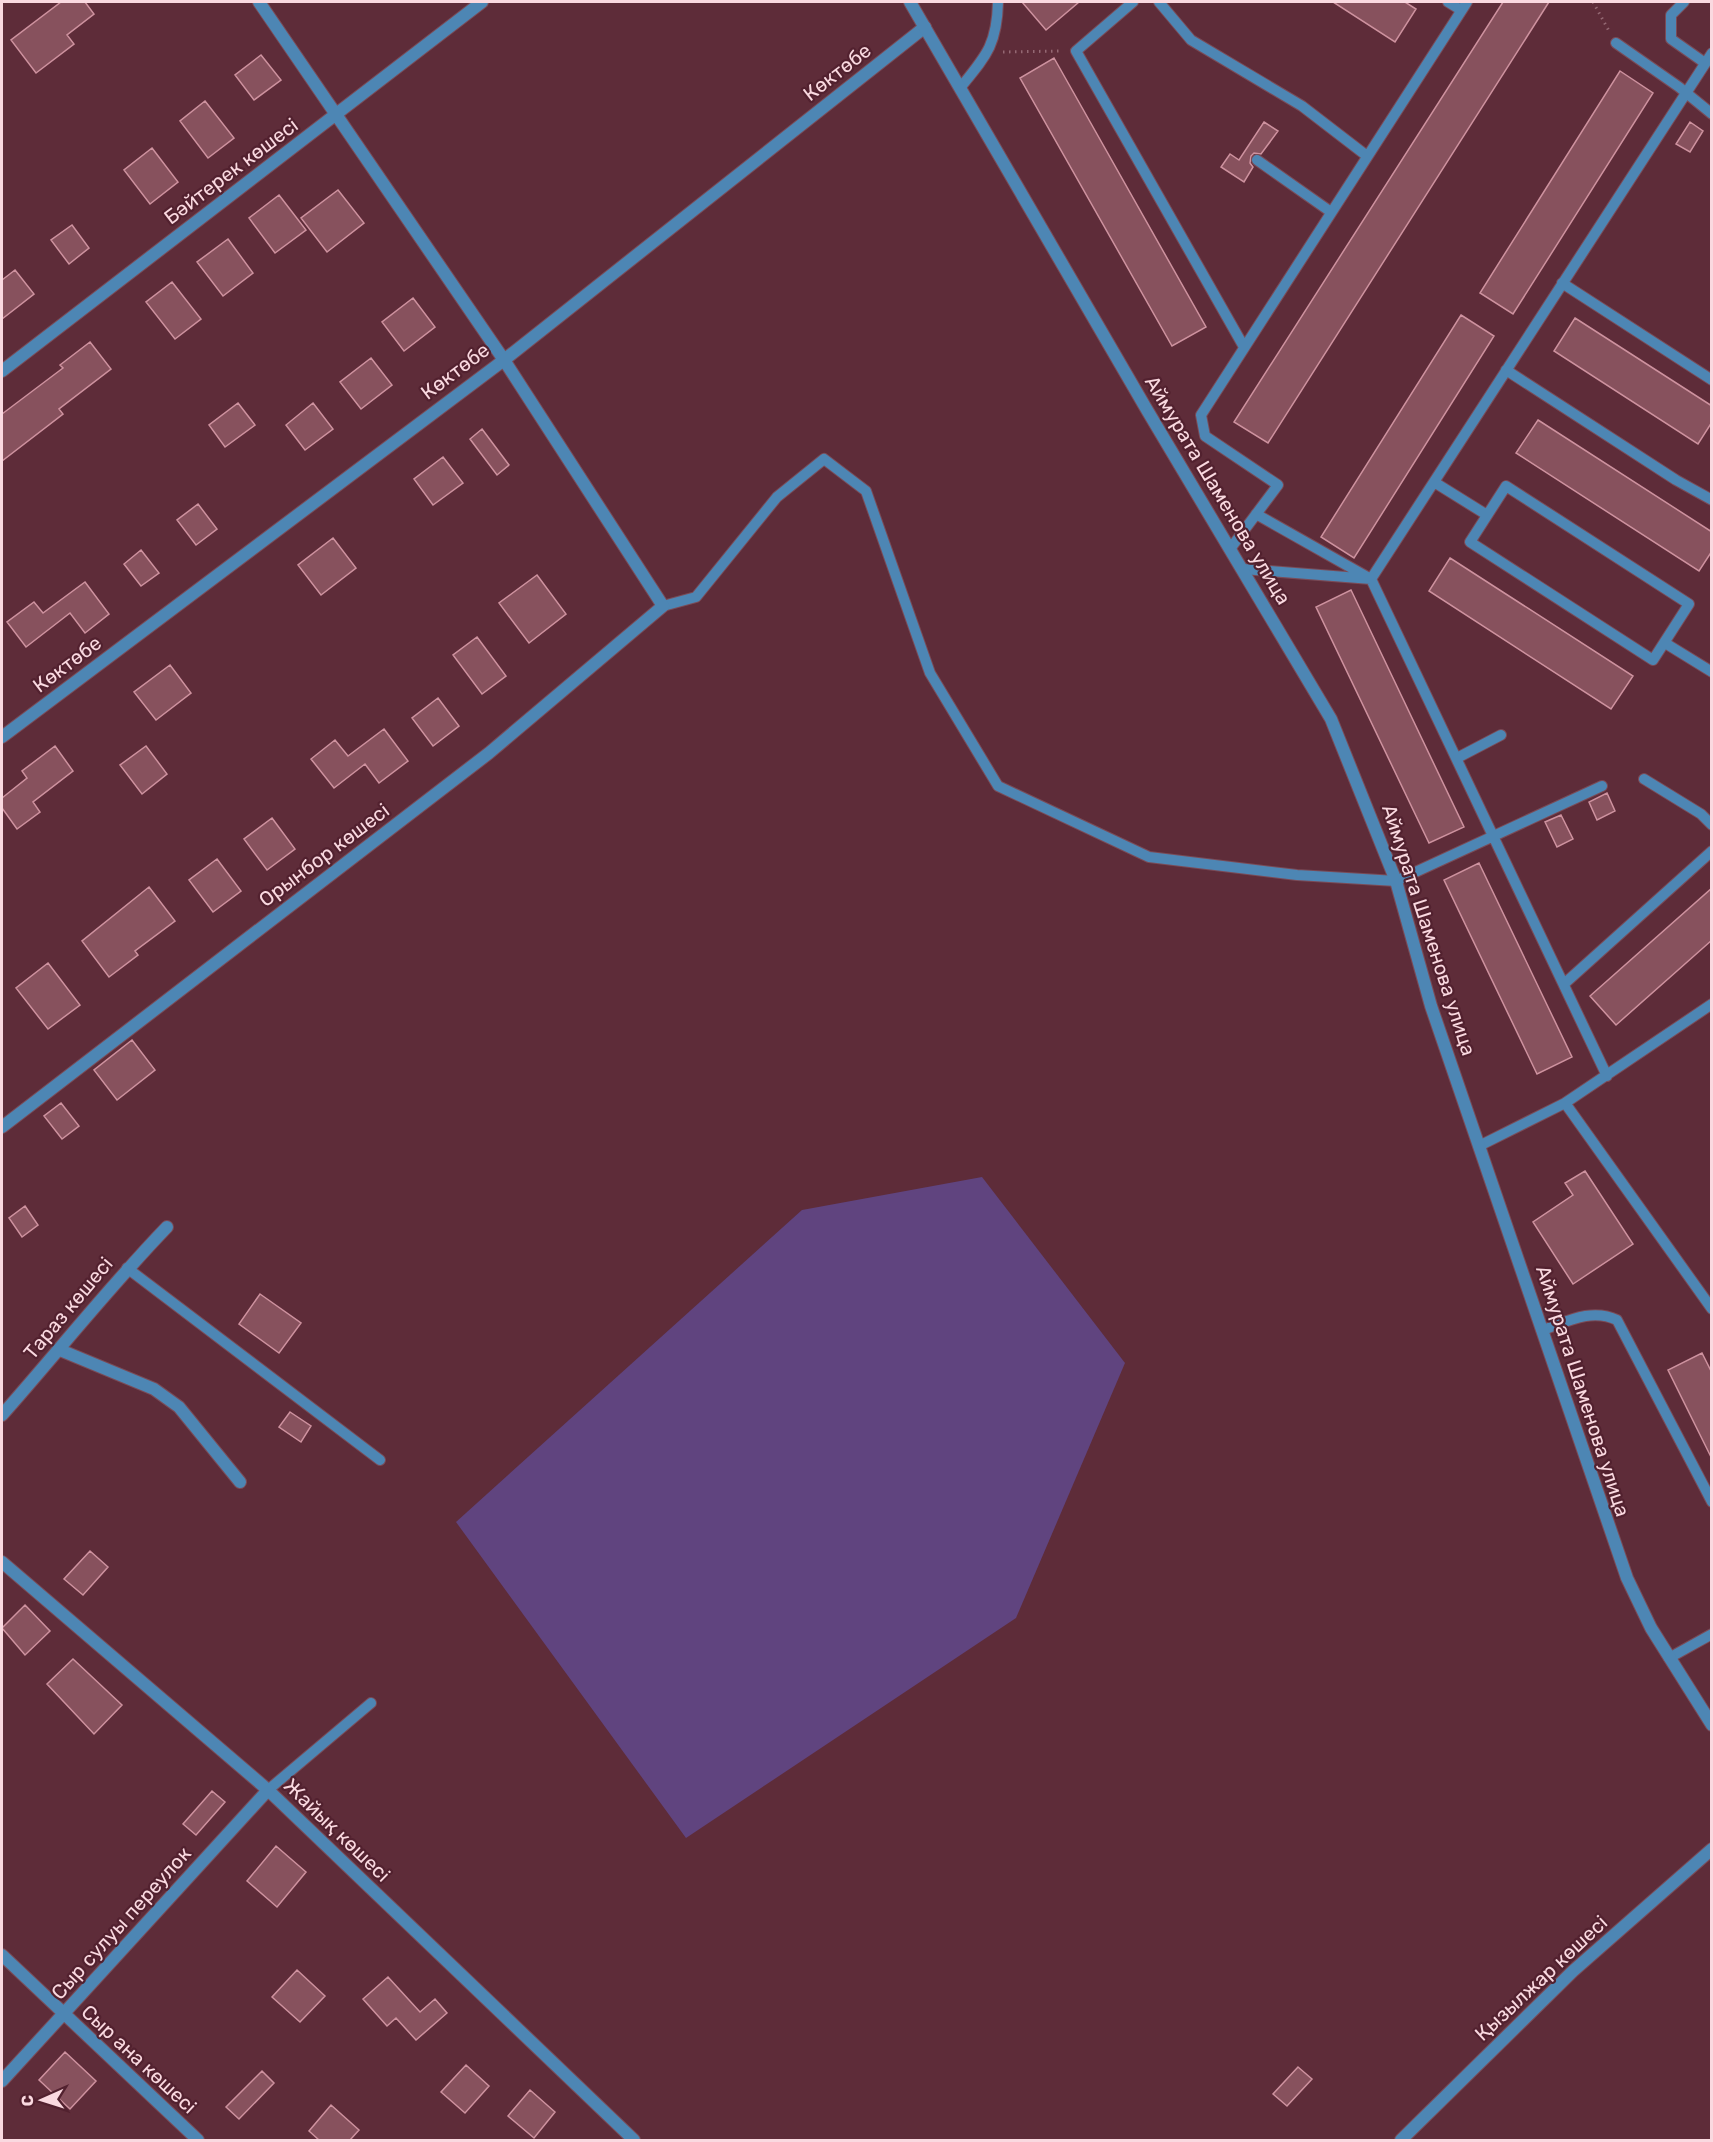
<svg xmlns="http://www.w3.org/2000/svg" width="1713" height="2142" viewBox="0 0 1713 2142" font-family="Rubik,sans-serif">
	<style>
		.green { fill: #60447f }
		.building { fill: #87515d; stroke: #ce929f; stroke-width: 1.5 }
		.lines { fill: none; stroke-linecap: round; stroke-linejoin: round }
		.service-casing { stroke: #7a4b57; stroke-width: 12 }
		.minor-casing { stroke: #7a4b57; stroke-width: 14 }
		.tertiary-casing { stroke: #7a4b57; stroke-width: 14 }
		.path { stroke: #946873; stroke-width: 3; stroke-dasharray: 1.5 4.5; stroke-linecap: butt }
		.service { stroke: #4d86b4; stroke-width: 10 }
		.minor { stroke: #4d86b4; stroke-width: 12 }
		.tertiary { stroke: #4d86b4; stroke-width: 12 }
		.labels { text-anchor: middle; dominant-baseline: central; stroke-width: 4.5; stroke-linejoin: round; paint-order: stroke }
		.street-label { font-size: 20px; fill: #fad9e0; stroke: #52212f }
	</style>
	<rect width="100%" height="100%" fill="#5e2c39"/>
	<!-- green -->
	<path class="green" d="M982 1177 1125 1363 1016 1618 686 1838 456 1522 802 1210Z"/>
	<!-- building -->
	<path class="building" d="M61 2H85L94 14 67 35 74 44 36 73 11 40Z
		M1022 2H1079L1046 30Z
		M1333 2H1405L1416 9 1395 42Z
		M1503 2H1549L1268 443 1234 422Z
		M261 55 281 80 254 100 235 75Z
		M1054 58 1206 327 1172 346 1020 78Z
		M1620 71 1653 93 1513 314 1480 293Z
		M205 101 234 138 208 158 180 121Z
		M1264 122 1278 131 1261 154 1254 153 1251 156 1250 163 1253 167 1244 182 1221 167 1230 154 1239 160Z
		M1690 122 1703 131 1690 152 1676 144Z
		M152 148 178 182 150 204 124 170Z
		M338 190 364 223 327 252 301 218Z
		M279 195 306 230 275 253 249 218Z
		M72 225 89 248 69 264 51 240Z
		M228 239 253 273 223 296 197 262Z
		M15 270 34 294 2 319V280Z
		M172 282 201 319 175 339 146 302Z
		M413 298 435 327 404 351 382 322Z
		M1461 315 1494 336 1354 558 1321 537Z
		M1575 318 1712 406V422L1698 444 1554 351Z
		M90 342 111 369 59 409 63 414 2 461V414L63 368 60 365Z
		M371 358 392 385 361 409 340 382Z
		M238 403 255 425 225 447 209 425Z
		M313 403 333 429 305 450 286 425Z
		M1538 420 1712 532V551L1699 571 1516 453Z
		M482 429 509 465 497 475 470 439Z
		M443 457 463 483 433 505 414 479Z
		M198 504 217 529 196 545 177 520Z
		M333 538 356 568 321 595 298 565Z
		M141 550 159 573 141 586 124 564Z
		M1450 558 1633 676 1611 709 1429 591Z
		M537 575 566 614 529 643 499 603Z
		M85 582 109 614 85 633 70 613 26 647 7 622 34 602 43 613Z
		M1351 590 1464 827 1429 843 1316 607Z
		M477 637 506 676 482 694 453 655Z
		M170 665 191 693 156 720 134 692Z
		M438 698 459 726 433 746 412 718Z
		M384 729 408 761 379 783 365 764 334 788 311 759 335 740 348 756Z
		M55 746 73 771 33 802 40 812 17 829 2 808V798L27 778 22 771Z
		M146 746 167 774 142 794 120 765Z
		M1607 793 1615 811 1597 820 1589 802Z
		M1561 815 1573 839 1557 847 1545 822Z
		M272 818 295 849 267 870 244 839Z
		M217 859 241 891 213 912 189 880Z
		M1479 863 1572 1057 1537 1074 1444 880Z
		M149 887 175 921 135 951 138 955 109 977 82 941Z
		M1712 888V940L1616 1025 1590 996Z
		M48 963 80 1005 48 1029 16 988Z
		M132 1040 155 1070 117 1100 94 1070Z
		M61 1103 79 1126 62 1139 44 1116Z
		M1585 1171 1633 1244 1573 1284 1533 1222 1573 1195 1565 1183Z
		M25 1206 38 1225 22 1237 9 1218Z
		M260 1294 301 1323 279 1353 239 1324Z
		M1702 1353 1712 1373V1459L1668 1370Z
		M290 1412 311 1426 301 1442 279 1427Z
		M90 1551 108 1567 83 1595 64 1579Z
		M25 1605 50 1631 25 1655 2 1628Z
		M73 1659 122 1705 94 1734 47 1684Z
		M212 1791 225 1802 196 1835 183 1824Z
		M276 1846 306 1872 277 1907 247 1881Z
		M297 1970 325 1996 300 2022 272 1997Z
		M388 1977 420 2012 435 1999 447 2013 416 2040 396 2018 387 2026 363 1999Z
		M65 2052 96 2081 70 2109 39 2080Z
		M466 2065 489 2086 465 2113 441 2092Z
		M1298 2067 1312 2079 1287 2106 1273 2094Z
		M262 2071 274 2083 239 2119 226 2107Z
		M530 2090 555 2112 534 2138 508 2116Z
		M331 2105 359 2130 350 2140H319L309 2131Z"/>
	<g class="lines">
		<!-- service casing -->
		<g class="service-casing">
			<path id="service" d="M1133 2 1076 51 1244 347
				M1159 2 1191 40 1302 106 1367 156
				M1448 2 1461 10
				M1684 2 1671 15V39L1705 63
				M1616 43 1679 87 1712 114
				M960 88C986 56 997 45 998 2
				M1257 160 1331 212
				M1562 283 1712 380
				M1506 370 1676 480 1712 500
				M1434 482 1487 515
				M1506 486 1689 604 1653 660 1470 542Z
				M1256 514 1371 579 1607 1076
				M1230 549 1278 485 1205 436 1201 415 1467 2
				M1243 569 1371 579 1712 53
				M663 606 696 597 777 497 824 459 866 491 930 673 998 786 1149 857 1297 875 1396 881 1602 786
				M1665 643 1712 672
				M1457 758 1501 735
				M1644 779 1701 814 1712 825
				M1564 984 1712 851
				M1712 1004 1565 1103 1712 1309
				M1481 1145 1565 1103
				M127 1268 380 1460
				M1543 1330C1568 1321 1592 1308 1617 1320L1712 1502
				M1669 1658 1712 1634
				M268 1790 371 1703"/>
		</g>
		<!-- minor casing -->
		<g class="minor-casing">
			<path id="minor" d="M2 371 482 2
				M2 737 504 360 925 27
				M2 1127 489 753 663 606 504 360 259 2
				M60 1350 154 1389 179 1407 240 1482
				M2 1415C57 1353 109 1287 167 1227
				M2 1562 268 1790 634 2140
				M2 1955 198 2140
				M2 2081 268 1790
				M1401 2140 1573 1971 1712 1849"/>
		</g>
		<!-- tertiary casing -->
		<g class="tertiary-casing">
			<path id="tertiary" d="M910 2 1147 410 1331 719 1396 881 1431 1006 1627 1578 1651 1628 1712 1725"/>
		</g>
		<!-- path -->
		<path class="path" d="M1593 2 1609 31
			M1003 52 1062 51"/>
		<!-- service -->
		<use href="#service" class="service"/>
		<!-- minor -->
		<use href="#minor" class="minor"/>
		<!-- tertiary -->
		<use href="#tertiary" class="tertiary"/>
	</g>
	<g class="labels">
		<!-- street labels -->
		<g class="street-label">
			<text transform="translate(837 72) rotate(-38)">Көктөбе</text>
			<text transform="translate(231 171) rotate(-37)">Бәйтерек көшесі</text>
			<text transform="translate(455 371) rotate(-37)">Көктөбе</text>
			<text transform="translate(1218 490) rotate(59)">Аймурата Шаменова улица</text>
			<text transform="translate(67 664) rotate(-37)">Көктөбе</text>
			<text transform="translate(324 855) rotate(-37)">Орынбор көшесі</text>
			<text transform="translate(1429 930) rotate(72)">Аймурата Шаменова улица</text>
			<text transform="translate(68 1308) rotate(-50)">Тараз көшесі</text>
			<text transform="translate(1583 1391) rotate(72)">Аймурата Шаменова улица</text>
			<text transform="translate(337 1830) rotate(44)">Жайық көшесі</text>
			<text transform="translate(121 1923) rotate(-48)">Сыр сулуы переулок</text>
			<text transform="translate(1541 1978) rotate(-43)">Қызылжар көшесі</text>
			<text transform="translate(139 2059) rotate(43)">Сыр ана көшесі</text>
		</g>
	</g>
	<!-- border -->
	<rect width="1713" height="2142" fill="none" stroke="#fad9e0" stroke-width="6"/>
	<!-- north arrow -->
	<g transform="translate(42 2100) rotate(267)" stroke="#52212f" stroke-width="4.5" paint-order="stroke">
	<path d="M0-4.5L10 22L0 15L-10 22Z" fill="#fad9e0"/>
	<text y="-9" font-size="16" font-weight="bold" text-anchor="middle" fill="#fad9e0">С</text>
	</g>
</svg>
